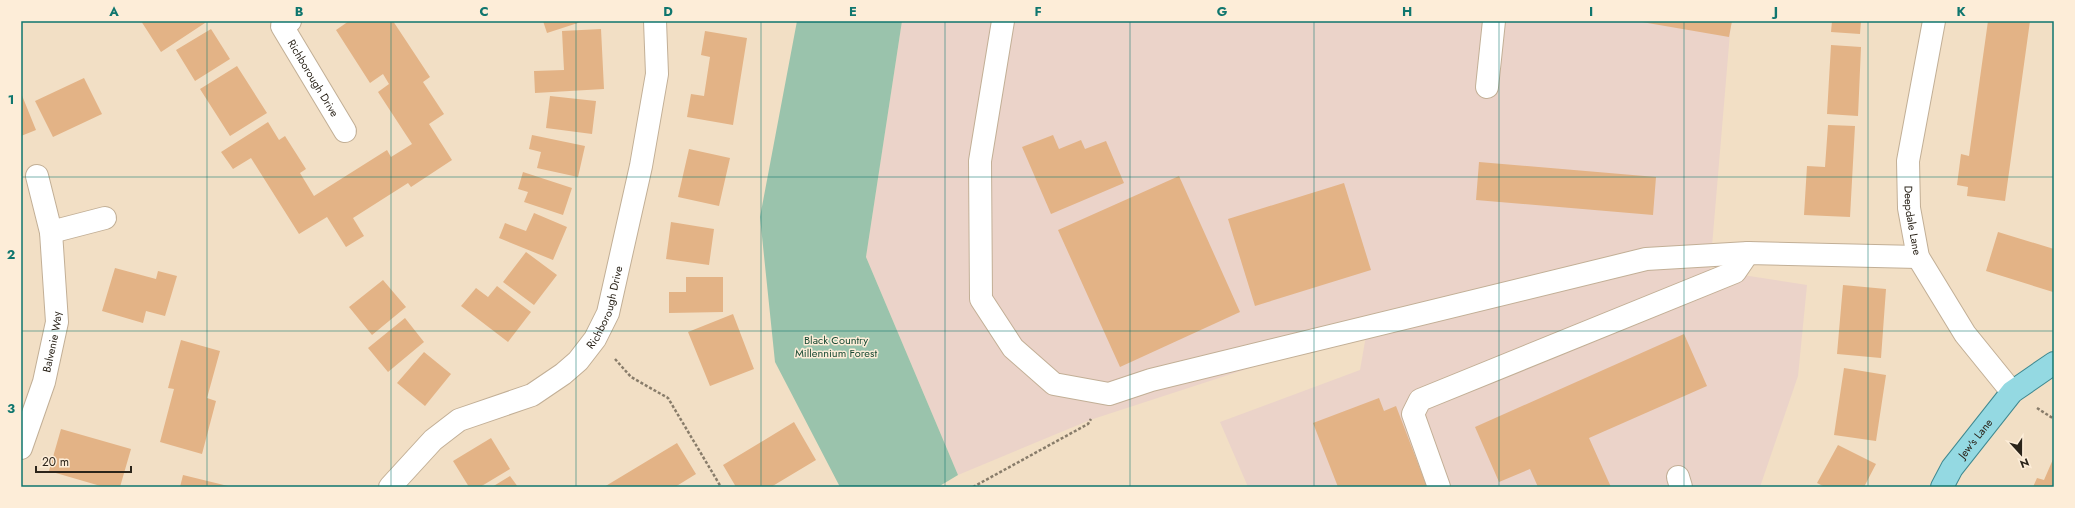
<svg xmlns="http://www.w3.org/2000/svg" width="2075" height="508" viewBox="0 0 2075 508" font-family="Jost,sans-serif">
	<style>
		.industrial { fill: #ebd3c9 }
		.green { fill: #9ac3ac }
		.building { fill: #e3b386 }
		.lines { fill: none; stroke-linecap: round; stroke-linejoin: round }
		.minor-casing { stroke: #c2af96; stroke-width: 24 }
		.major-casing { stroke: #408990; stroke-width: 24 }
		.path { stroke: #887c6a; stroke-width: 2.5; stroke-dasharray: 3 2; stroke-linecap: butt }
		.minor { stroke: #fff; stroke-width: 22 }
		.major { stroke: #94d9e2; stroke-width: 22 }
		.grid { fill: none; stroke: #0f766e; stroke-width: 1; stroke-opacity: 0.55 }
		.labels { text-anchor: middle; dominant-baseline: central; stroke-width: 3; stroke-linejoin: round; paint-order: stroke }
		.street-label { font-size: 11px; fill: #2b241a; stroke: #fdedd8 }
		.park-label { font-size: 11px; fill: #184a34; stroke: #fdedd8 }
		.neatline { fill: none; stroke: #0f766e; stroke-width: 1.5 }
		.grid-label { font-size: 13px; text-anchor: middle; font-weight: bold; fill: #0f766e }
	</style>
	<rect width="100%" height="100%" fill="#f2dfc5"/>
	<!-- industrial -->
	<path class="industrial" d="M902 21H1731L1710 270 1807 285 1798 376 1760 487H1248L1220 422 1360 370 1367 330 1090 420 958 475 866 257Z"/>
	<!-- green -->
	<path class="green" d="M797 21H902L866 257 958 475 938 487H840L775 362 760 217Z"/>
	<!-- building -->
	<path class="building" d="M141 21H208L161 52Z
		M349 21H393L430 77 423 82 444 114 429 124 452 160 411 187 408 183 353 218 364 236 346 247 327 217 299 234 251 158 233 169 221 152 268 122 279 140 285 136 306 169 300 173 314 196 387 150 391 157 412 144 378 92 389 84 383 74 370 83 336 30Z
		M543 21H584L547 33Z
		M1636 21H1732L1729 37Z
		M1832 21H1861L1860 34 1831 32Z
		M1988 21H2030L2005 201 1967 196 1968 187 1957 185 1961 154 1969 156Z
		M211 29 230 59 195 81 176 50Z
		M601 29 604 89 535 93 534 71 564 70 562 31Z
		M705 31 747 38 733 125 687 117 691 94 704 96 710 57 701 55Z
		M1831 45 1861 47 1858 116 1827 114Z
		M237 66 267 113 230 136 200 89Z
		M84 78 102 114 53 137 35 101Z
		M21 93 36 130 21 136Z
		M550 96 596 101 592 134 546 128Z
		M1828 125 1855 126 1850 217 1804 215 1807 166 1825 167Z
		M532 135 585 146 578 177 537 168 541 152 529 149Z
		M1053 135 1059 149 1081 140 1085 149 1106 141 1124 183 1051 214 1022 147Z
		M689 149 730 158 719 206 678 197Z
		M1479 162 1656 177 1653 215 1476 200Z
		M523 172 572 188 563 215 524 202 528 192 518 189Z
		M1179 176 1240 312 1120 367 1058 230Z
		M1344 183 1371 270 1255 306 1228 219Z
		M534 213 567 227 553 260 499 238 505 223 526 231Z
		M671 222 714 229 709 265 666 259Z
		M1998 232 2054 249 2053 292 1986 271Z
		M526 252 557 275 534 305 503 282Z
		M115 268 156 279 158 271 177 276 165 316 146 311 143 323 102 311Z
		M686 277H723V312L669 313V292H686Z
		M383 280 406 307 372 335 349 307Z
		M1843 285 1886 289 1881 358 1837 354Z
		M497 286 531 312 508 342 461 306 476 288 488 297Z
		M733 314 754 369 710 386 688 332Z
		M405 318 424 342 388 372 368 348Z
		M1684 334 1707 386 1589 438 1611 487H1538L1530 469 1499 482 1475 427Z
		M181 340 220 351 207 398 216 401 202 454 160 442 174 389 168 388Z
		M424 352 451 374 425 406 397 383Z
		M1844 368 1886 375 1876 441 1834 435Z
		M1379 398 1384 411 1396 406 1427 487H1338L1313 423Z
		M794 422 816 460 771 487H736L723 465Z
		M61 429 131 449 120 487H104L49 471Z
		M491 438 510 469 480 487H469L453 461Z
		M677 443 696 474 675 487H604Z
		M1838 445 1876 464 1864 487H1825L1817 483Z
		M2054 457V487H2033L2037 478 2044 480Z
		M183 475 228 486V487H180Z
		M510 476 518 487H492Z"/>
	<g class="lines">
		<!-- minor casing -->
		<g class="minor-casing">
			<g id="minor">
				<path id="s1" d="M290 21 282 26 345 131"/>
				<path d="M1003 21 980 161 981 299 1013 348 1054 384 1109 394 1151 380 1646 259 1748 253 1918 257"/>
				<path id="s2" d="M1934 21 1908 161 1909 208 1918 257 1965 334 2012 392"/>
				<path d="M1487 87 1494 21"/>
				<path d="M51 232 105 218"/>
				<path id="s3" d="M21 448 44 382 57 322 51 232 37 176"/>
				<path d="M1678 477 1681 487"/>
				<path id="s4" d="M390 487 433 440 459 420 532 395 563 374 578 361 595 339 608 313 641 166 657 74 655 21"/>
				<path d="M1439 487 1413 414 1420 400 1735 272 1748 253"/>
			</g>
		</g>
		<!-- major casing -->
		<g class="major-casing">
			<g id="major">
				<path id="s5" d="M1942 487 1952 468 2012 392 2054 363"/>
			</g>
		</g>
		<!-- path -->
		<path class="path" d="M615 359 631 377 668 398 721 487
			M2037 408 2054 419
			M973 487 1088 424 1091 419"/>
		<!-- minor -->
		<use href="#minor" class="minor"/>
		<!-- major -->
		<use href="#major" class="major"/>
	</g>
	<!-- grid -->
	<path class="grid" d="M207 21V487M391 21V487M576 21V487M761 21V487M945 21V487M1130 21V487M1314 21V487M1499 21V487M1684 21V487M1868 21V487M21 177H2054M21 331H2054"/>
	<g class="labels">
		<!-- street labels -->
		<g class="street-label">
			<text stroke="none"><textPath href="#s1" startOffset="70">Richborough Drive</textPath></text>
			<text stroke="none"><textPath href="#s2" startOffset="202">Deepdale Lane</textPath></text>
			<text stroke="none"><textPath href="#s4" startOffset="292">Richborough Drive</textPath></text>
			<text stroke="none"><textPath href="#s3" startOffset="111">Balvenie Way</textPath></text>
			<text stroke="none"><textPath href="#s5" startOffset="59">Jew's Lane</textPath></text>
		</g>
		<!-- park labels -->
		<g class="park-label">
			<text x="836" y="340">Black Country<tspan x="836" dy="13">Millennium Forest</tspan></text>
		</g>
	</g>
	<!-- border -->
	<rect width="2075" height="508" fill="none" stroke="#fdedd8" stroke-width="44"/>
	<!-- north arrow -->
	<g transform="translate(2021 454) rotate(159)" stroke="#fdedd8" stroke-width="3" paint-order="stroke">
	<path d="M0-3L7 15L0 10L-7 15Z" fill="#2b241a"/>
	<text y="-6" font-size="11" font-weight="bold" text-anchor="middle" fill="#2b241a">N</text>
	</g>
	<!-- scale -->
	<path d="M36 466v6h95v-6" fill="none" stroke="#2b241a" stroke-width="2"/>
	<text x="42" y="466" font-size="12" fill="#2b241a" stroke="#fdedd8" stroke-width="3" paint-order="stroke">20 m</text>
	<rect x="22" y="22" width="2031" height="464" class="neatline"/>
	<g class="grid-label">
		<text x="114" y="16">A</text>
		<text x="299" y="16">B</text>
		<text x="484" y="16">C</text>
		<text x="668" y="16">D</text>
		<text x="853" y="16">E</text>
		<text x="1038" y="16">F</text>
		<text x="1222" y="16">G</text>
		<text x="1407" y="16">H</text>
		<text x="1591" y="16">I</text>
		<text x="1776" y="16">J</text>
		<text x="1961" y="16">K</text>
		<text x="11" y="104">1</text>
		<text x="11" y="259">2</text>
		<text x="11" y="413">3</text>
	</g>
</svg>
